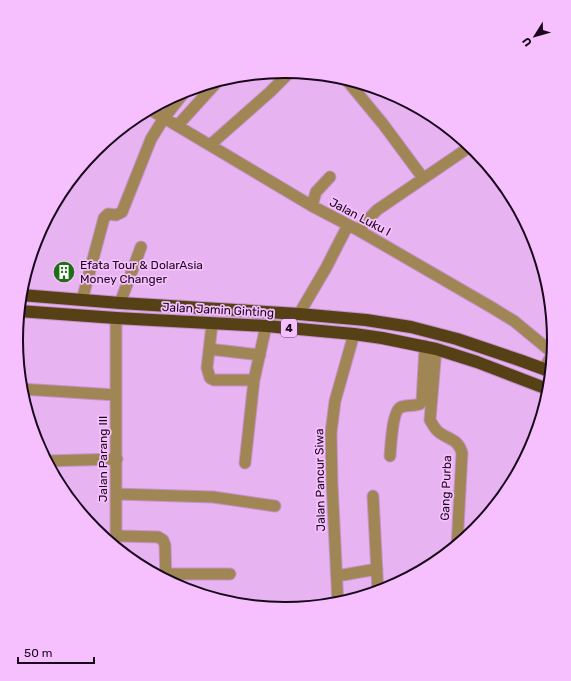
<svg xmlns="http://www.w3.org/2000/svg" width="571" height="681" viewBox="0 0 571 681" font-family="Rubik,sans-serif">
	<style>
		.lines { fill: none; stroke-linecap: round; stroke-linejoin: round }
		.minor-casing { stroke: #c394cb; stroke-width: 13 }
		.highway-casing { stroke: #c394cb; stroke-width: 14 }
		.minor { stroke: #a18655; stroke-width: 11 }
		.highway { stroke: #564116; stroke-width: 12 }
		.labels { text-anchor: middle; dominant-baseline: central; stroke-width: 3.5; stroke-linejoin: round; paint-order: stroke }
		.shield { fill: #f6c0fe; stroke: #5b3e60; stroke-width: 1 }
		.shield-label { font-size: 11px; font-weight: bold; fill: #19071c }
		.street-label { font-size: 12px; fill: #19071c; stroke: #f6c0fe }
		.poi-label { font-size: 12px; fill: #19071c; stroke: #f6c0fe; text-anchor: start }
		.rim { fill: none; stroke: #19071c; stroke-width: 2 }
	</style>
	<rect width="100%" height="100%" fill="#e8b3f1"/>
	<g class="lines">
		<!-- minor casing -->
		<g class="minor-casing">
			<path id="minor" d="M345 78 383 124 423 178
				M149 109 312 206 358 230 491 307 514 321 554 354
				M178 125 218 81
				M210 145 270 92 291 71
				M312 206 316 192 330 177
				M358 230 377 210 471 146
				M82 300 104 218 108 214 116 215 122 212 151 139 164 118 186 90
				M120 303 141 247
				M299 314 326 268 348 225
				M116 318V532L120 536 158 537 163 540 165 545 166 581
				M212 324 207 368 210 378 214 380H254
				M209 349 260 355
				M436 349 430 420C433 425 435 430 440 433 450 440 458 439 462 453L457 547
				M544 369 554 351
				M21 389 116 395
				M390 456C391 446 392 411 401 407 407 405 414 406 420 404L422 401 425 346
				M46 461 117 459
				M245 463 254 380 266 326
				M116 494 213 497 275 506
				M373 496 378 593
				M166 574H230
				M337 576 377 569
				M338 605 332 483 331 433 335 401 354 334"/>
		</g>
		<!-- highway casing -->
		<g class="highway-casing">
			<path id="highway" d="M21 295 120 303 299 314 366 320 411 327 457 339 522 361 552 372
				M19 311 116 318 266 326 354 334 382 338 436 349 477 362 550 390"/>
		</g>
		<!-- minor -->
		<use href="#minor" class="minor"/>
		<!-- highway -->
		<use href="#highway" class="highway"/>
	</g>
	<!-- icons -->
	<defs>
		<g id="building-disc" transform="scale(1.15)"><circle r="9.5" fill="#1d6e14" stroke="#f6c0fe"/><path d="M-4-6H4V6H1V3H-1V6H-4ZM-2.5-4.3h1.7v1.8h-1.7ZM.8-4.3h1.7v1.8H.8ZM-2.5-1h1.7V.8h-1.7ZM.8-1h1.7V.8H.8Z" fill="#fff"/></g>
	</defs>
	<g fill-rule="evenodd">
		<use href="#building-disc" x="64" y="272"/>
	</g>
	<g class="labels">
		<!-- shield labels -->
		<rect class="shield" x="281" y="319" width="16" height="18" rx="3"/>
		<g class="shield-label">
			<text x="289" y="328">4</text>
		</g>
		<!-- street labels -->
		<g class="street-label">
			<text transform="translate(360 217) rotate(28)">Jalan Luku I</text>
			<text transform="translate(218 310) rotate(3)">Jalan Jamin Ginting</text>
			<text transform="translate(103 459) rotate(-90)">Jalan Parang III</text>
			<text transform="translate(320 480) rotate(-91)">Jalan Pancur Siwa</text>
			<text transform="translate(446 488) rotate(-88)">Gang Purba</text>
		</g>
		<!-- poi labels -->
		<g class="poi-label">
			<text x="80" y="265">Efata Tour &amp; DolarAsia<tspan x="80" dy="14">Money Changer</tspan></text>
		</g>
	</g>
	<!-- crop -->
	<path d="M0 0H571V681H0ZM23 340a262 262 0 1 1 524 0a262 262 0 1 1-524 0Z" fill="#f6c0fe" fill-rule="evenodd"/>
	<path class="rim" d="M23 340a262 262 0 1 1 524 0a262 262 0 1 1-524 0Z"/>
	<!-- north arrow -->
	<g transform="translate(535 36) rotate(233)" stroke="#f6c0fe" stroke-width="3" paint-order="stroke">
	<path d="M0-3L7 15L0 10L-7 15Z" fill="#19071c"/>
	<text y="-6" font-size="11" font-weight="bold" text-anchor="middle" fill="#19071c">U</text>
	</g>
	<!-- scale -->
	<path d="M18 657v6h76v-6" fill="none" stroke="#19071c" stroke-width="2"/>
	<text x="24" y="657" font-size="12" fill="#19071c" stroke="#f6c0fe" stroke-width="3" paint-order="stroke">50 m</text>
</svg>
